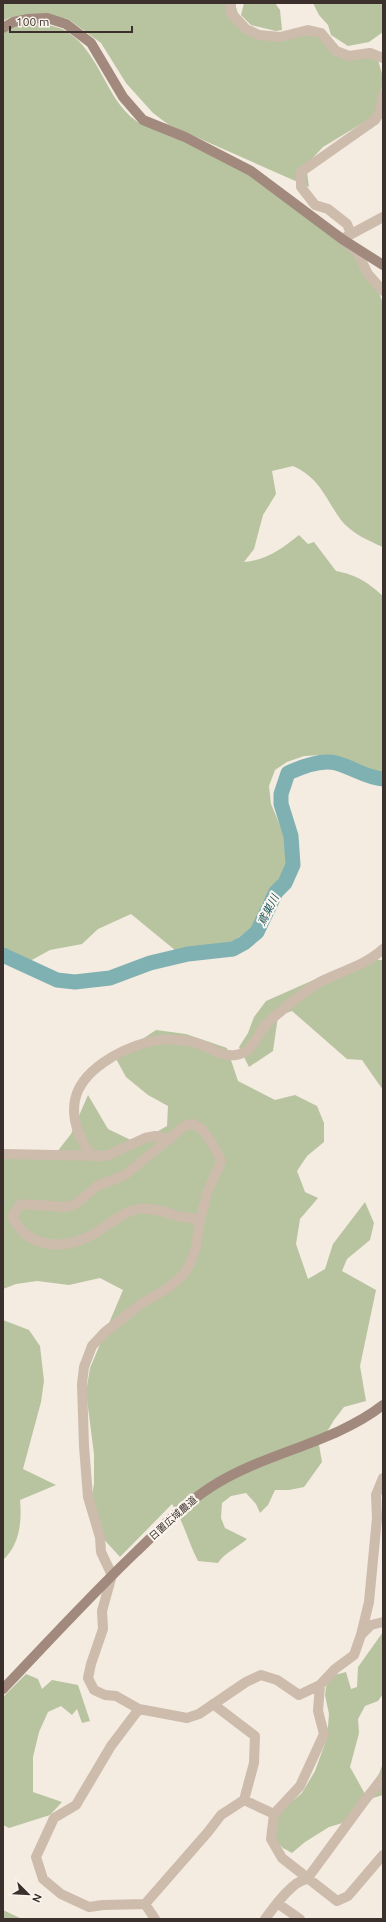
<svg xmlns="http://www.w3.org/2000/svg" width="386" height="1922" viewBox="0 0 386 1922" font-family="Ubuntu,'Noto Sans JP',sans-serif">
	<style>
		.green { fill: #b8c4a0 }
		.lines { fill: none; stroke-linecap: round; stroke-linejoin: round }
		.river { stroke: #7fb0b2; stroke-width: 15 }
		.street { stroke: #cdbbac; stroke-width: 10 }
		.secondary { stroke: #a18a7d; stroke-width: 10 }
		.labels { text-anchor: middle; dominant-baseline: central; stroke-width: 4; stroke-linejoin: round; paint-order: stroke }
		.street-label { font-size: 10px; fill: #3b302b; stroke: #fbf5ee }
		.water-label { font-size: 11px; font-style: italic; fill: #1f5a5e; stroke: #fbf5ee }
	</style>
	<rect width="100%" height="100%" fill="#f4ebe1"/>
	<!-- green -->
	<path class="green" d="M3 3H235L242 29 298 35H323L346 52 378 60 383 77 380 104 371 118 323 147 306 165 309 187 169 125 153 113 126 83 101 43 68 19 45 14 11 17 3 21Z
		M244 3H275L280 10 282 30 276 31 251 25 241 15Z
		M313 3H383V32L369 42 348 46 331 35 328 25 319 15Z
		M40 23C48 25 59 27 66 31 103 54 106 106 143 125 147 127 153 127 158 128L258 179 341 232 362 251 383 303V547C369 541 351 533 341 520 325 498 321 479 293 466L272 471 276 494 263 515 254 549 244 562C265 561 283 548 299 535L308 544 314 542 336 571C357 575 367 582 383 596V781L368 779 343 769 332 760 322 755 304 756 287 762 275 770 269 786 271 804 287 842V867L262 903 256 924 234 941 200 959 181 955 131 914 98 929 82 944 50 950 30 961 3 949V32L15 26Z
		M361 959 383 960V1090L362 1060 347 1059 292 1011 278 1016 273 1051 249 1067 239 1047 248 1033 254 1017 266 1001Z
		M156 1030 186 1034 227 1048 238 1081 275 1100 295 1095 317 1106 324 1123V1142L307 1156 297 1171 305 1192 318 1198 300 1219 296 1244 308 1279 325 1269 333 1244 365 1202 374 1223 370 1240 347 1259 342 1271 376 1290 360 1366 366 1401 344 1407 334 1420 319 1445 322 1462 304 1487 289 1490H275L268 1505 260 1513 256 1504 246 1493 231 1496 222 1503 221 1518 225 1528 247 1539C238 1547 223 1554 218 1563L198 1561C188 1542 184 1522 172 1504L120 1557 100 1535 89 1513 94 1484V1454L86 1392 90 1368 123 1290 100 1278 69 1285 37 1281 16 1284 3 1289V1159L53 1157 71 1134 88 1095 108 1129 137 1143 167 1126 168 1106 148 1095 126 1077 115 1057Z
		M3 1320 29 1330 40 1346 44 1381 41 1402 23 1469 56 1485 20 1500C22 1520 20 1545 3 1560Z
		M383 1632V1694L378 1701 365 1706 358 1719 359 1733 350 1767 365 1794 346 1822 329 1827 305 1842 292 1853 283 1848 275 1840 277 1818 282 1810 302 1793 315 1771 327 1738 329 1714 325 1695 326 1687 331 1676 346 1672 351 1689 357 1687 358 1667Z
		M26 1674 38 1679 42 1689 52 1680 78 1685 90 1721 82 1723 77 1709 72 1715 61 1706 48 1712 39 1732 33 1757V1792L62 1802 50 1815 9 1828 3 1825V1697Z
		M383 1763V1795L373 1798 371 1785 379 1774Z
		M3 1910 22 1919H3Z"/>
	<g class="lines">
		<!-- river -->
		<path class="river" d="M3 955 57 980 75 982 110 978 150 963 188 954 233 949 244 943 257 932 276 892 285 883 293 865 291 836 281 804V794L288 773C301 767 321 759 336 763 352 767 366 778 383 779"/>
		<!-- street -->
		<path class="street" d="M231 3V13L246 29 259 35 280 37 308 30 321 33 336 51 349 56 370 53 383 58
			M383 217 342 239 357 252 368 274 383 291
			M351 234 347 224 328 209 315 205 301 187V172L375 120 380 112 383 95
			M3 1154 106 1156 145 1138 155 1136 170 1139
			M92 1156C80 1140 71 1121 75 1100 81 1070 121 1049 148 1042 160 1039 174 1039 187 1041 203 1042 220 1058 236 1055 253 1052 255 1038 265 1026 269 1021 275 1016 280 1012 293 1001 307 989 322 981 342 971 366 965 383 949
			M200 1220C194 1218 188 1218 182 1217 168 1214 155 1207 140 1209 120 1211 107 1228 90 1236 60 1251 27 1247 12 1216L21 1204 65 1207 76 1204 97 1186 125 1175 186 1125 193 1124 202 1129 212 1143 220 1158V1164L207 1193 200 1220 196 1247 190 1264 183 1275 168 1288 141 1304 105 1332 92 1346 84 1367 82 1384 84 1446 88 1497 100 1537 101 1552 112 1575 102 1611 103 1629 91 1664 88 1678 94 1690 105 1695 116 1696 139 1709 187 1718 199 1714 246 1682 261 1675 277 1680 299 1695 320 1685 335 1669 354 1655 361 1635 369 1602 377 1518 376 1495 383 1478
			M361 1635 371 1625 383 1622
			M320 1685 318 1711 324 1734 300 1786 274 1814 271 1839 282 1858 337 1901 348 1896 383 1855
			M139 1709 111 1746 76 1805 54 1818 36 1857 43 1879 61 1894 89 1907 103 1905 145 1904 208 1832 221 1815 244 1800 254 1763 255 1736 213 1704
			M244 1800 274 1814
			M277 1903 300 1919
			M145 1904 155 1919
			M265 1919C274 1907 292 1881 307 1879L365 1800 383 1778"/>
		<!-- secondary -->
		<path class="secondary" d="M3 28 13 22 28 19 47 18 66 24 91 43 123 97 143 120 185 137 251 171 342 239 383 265
			M3 1689C47 1643 90 1596 136 1552 160 1529 183 1505 211 1487 265 1452 333 1444 383 1405"/>
	</g>
	<g class="labels">
		<!-- street labels -->
		<g class="street-label">
			<text transform="translate(173 1518) rotate(-42)">日置広域農道</text>
		</g>
		<!-- water labels -->
		<g class="water-label">
			<text transform="translate(268 910) rotate(-63)">鳶巣川</text>
		</g>
	</g>
	<!-- border -->
	<rect width="386" height="1922" fill="none" stroke="#3b302b" stroke-width="8"/>
	<!-- north arrow -->
	<g transform="translate(28 1894) rotate(114)" stroke="#fbf5ee" stroke-width="3" paint-order="stroke">
	<path d="M0-3L7 15L0 10L-7 15Z" fill="#3b302b"/>
	<text y="-6" font-size="11" font-weight="bold" text-anchor="middle" fill="#3b302b">N</text>
	</g>
	<!-- scale -->
	<path d="M10 26v6h122v-6" fill="none" stroke="#3b302b" stroke-width="2"/>
	<text x="16" y="26" font-size="12" fill="#3b302b" stroke="#fbf5ee" stroke-width="3" paint-order="stroke">100 m</text>
</svg>
